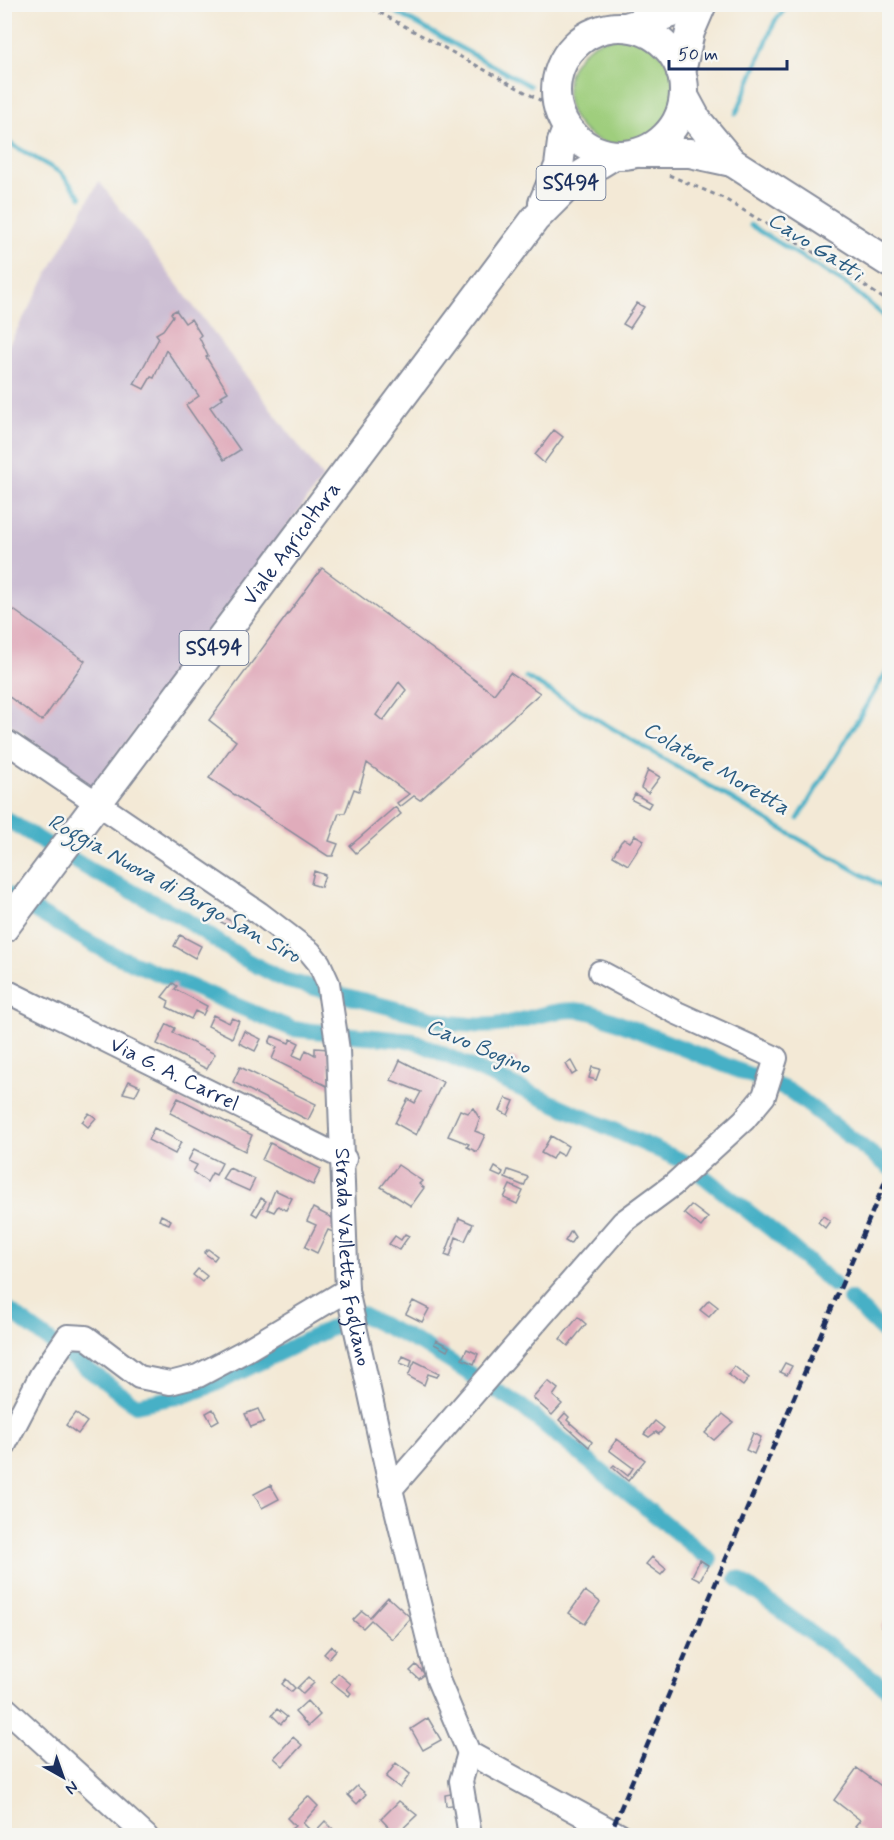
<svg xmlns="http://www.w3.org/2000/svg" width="894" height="1840" viewBox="0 0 894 1840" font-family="Mynerve,sans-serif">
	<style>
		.industrial { fill: #ccbed3 }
		.green { fill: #9fce7d; stroke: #5d7e6e; stroke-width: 1.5 }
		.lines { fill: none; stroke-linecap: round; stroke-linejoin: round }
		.stream { stroke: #47b0c6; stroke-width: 4.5 }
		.canal { stroke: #47b0c6; stroke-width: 16 }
		.building { fill: #e0acbb; fill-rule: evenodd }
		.minor-casing { stroke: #878c9a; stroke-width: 26 }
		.major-casing { stroke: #878c9a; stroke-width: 32 }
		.path { stroke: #878c9a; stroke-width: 3; stroke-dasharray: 4.5 4.5; stroke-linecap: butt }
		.minor { stroke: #fff; stroke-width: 22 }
		.major { stroke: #fff; stroke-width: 28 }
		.rail { stroke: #1b2f5e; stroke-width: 4.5; stroke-dasharray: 9 4.5; stroke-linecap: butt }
		.labels { text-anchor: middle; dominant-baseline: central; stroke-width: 5; stroke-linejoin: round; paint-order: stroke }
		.shield { fill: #f6f6f2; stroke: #5d6b8a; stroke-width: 1.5 }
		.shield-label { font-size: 20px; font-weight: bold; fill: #1b2f5e }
		.street-label { font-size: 21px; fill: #1b2f5e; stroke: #f6f6f2 }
		.water-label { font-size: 22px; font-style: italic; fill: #2a5c82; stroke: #f6f6f2 }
	</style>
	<rect width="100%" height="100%" fill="#f6f6f2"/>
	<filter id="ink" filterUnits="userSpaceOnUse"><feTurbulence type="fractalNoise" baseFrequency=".0167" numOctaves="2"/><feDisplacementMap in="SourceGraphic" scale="12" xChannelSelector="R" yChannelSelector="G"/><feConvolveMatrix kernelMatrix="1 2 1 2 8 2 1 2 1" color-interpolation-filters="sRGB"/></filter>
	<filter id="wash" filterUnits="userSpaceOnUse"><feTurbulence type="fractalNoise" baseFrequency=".008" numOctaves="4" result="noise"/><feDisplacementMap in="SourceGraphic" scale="24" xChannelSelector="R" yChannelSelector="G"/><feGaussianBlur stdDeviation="1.35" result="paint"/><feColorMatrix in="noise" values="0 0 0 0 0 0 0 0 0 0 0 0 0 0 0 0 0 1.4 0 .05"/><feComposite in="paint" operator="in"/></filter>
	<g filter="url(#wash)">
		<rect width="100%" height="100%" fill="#f3e9d6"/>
		<!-- industrial -->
		<path class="industrial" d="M99 181 323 478 93 787 5 720 4 353Z"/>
		<!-- green -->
		<path class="green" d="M567 91a54 54 0 1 1 108 0a54 54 0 1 1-108 0Z"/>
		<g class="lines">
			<!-- stream -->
			<path class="stream" d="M381 4 530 86
				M736 114 775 21 789 4
				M4 140 61 173 81 197
				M750 225 849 286 890 321
				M526 677 792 835 890 890
				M798 819 890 666"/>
			<!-- canal -->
			<path class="canal" d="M4 818 92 871 180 916 244 959 284 980 451 1023C469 1025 486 1027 503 1024 535 1019 563 1003 596 1014L790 1091 890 1168
				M4 893 107 952 293 1029 414 1041 685 1162 773 1231 834 1285
				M850 1299 890 1338
				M4 1307 136 1405 186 1395 213 1385 360 1314 425 1346 521 1406 710 1560
				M737 1578 890 1691"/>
		</g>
		<g id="blocks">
			<!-- building -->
			<path class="building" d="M637 303 644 307 630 328 623 324Z
				M176 310 185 323 191 319 201 335 199 337 208 356 206 357 228 392 221 396 223 398 210 407 240 450 224 460 186 405 199 396 166 350 154 378 151 377 144 389 134 384 159 338 156 334 163 330 173 316 171 313Z
				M554 430 563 437 544 463 535 455Z
				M322 568 494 694 510 673 540 693 420 800 414 796 400 807 397 803 409 794 367 763 359 791 354 789 345 813H339L329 841 338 844 333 856H328L209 778 236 741 209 720ZM399 682 406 690 383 721 376 715Z
				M4 603 85 661 42 721 4 693Z
				M648 770 660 777 648 793 641 788Z
				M635 794 651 803 648 808 632 800Z
				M395 807 401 814 356 853 350 846Z
				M635 835 644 840 628 865 613 856 621 842 624 839 630 842Z
				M314 871 325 875 321 887 311 884Z
				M216 913 238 925 235 929 213 918Z
				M180 935 201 946 195 958 174 946Z
				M173 983 177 986 175 989 207 1006 203 1015 195 1011 191 1019 167 1007 169 1001 162 997Z
				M213 1015 229 1023 232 1018 239 1021 232 1038 208 1026Z
				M167 1024 175 1028 173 1033 215 1054 207 1069 157 1044Z
				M244 1031 261 1039 255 1051 239 1043Z
				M272 1036 289 1043 291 1039 299 1043 293 1055 302 1059 306 1050 315 1055V1048L329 1049 331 1088 272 1059 277 1047 269 1043Z
				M510 1057 518 1059 517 1064 508 1062Z
				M400 1060 443 1082 416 1135 395 1123 408 1099 415 1103 421 1092 391 1080Z
				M571 1061 577 1072 572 1075 566 1064Z
				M240 1067 316 1104 308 1120 233 1082Z
				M592 1067 600 1069 596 1080 589 1078Z
				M129 1081 140 1086 135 1096 123 1093Z
				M178 1098 252 1135 245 1151 170 1113Z
				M506 1098 514 1101 508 1115 500 1111Z
				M473 1108 480 1119 475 1131 485 1135 477 1152 467 1147 469 1144 448 1136 460 1110 468 1113Z
				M89 1113 96 1118 88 1127 82 1122Z
				M154 1128 181 1142 175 1154 148 1140Z
				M551 1136 568 1146 563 1156 556 1152 552 1159 541 1153Z
				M270 1143 321 1169 313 1185 262 1160Z
				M194 1149 222 1163 216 1175 212 1173 207 1182 193 1172 197 1165 188 1161Z
				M398 1165 422 1181 419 1184 424 1188 411 1206 381 1187Z
				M495 1167 503 1172 501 1177 492 1173Z
				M229 1168 255 1179 249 1191 222 1179Z
				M508 1170 528 1177 524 1186 505 1178Z
				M510 1185 523 1191 517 1204 504 1198Z
				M275 1190 292 1198 286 1210 278 1206 274 1212 267 1209Z
				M261 1198 266 1201 257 1216 252 1213Z
				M691 1205 708 1218 701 1227 684 1213Z
				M313 1208 336 1220 333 1232 328 1230 317 1253 305 1247 316 1225 307 1221Z
				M161 1215 171 1220 169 1224 159 1220Z
				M823 1216 830 1221 825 1228 818 1222Z
				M459 1218 473 1224 465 1241 456 1237 450 1257 445 1255Z
				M571 1231 575 1237 570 1244 565 1241Z
				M405 1234 409 1236 399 1250 389 1244 395 1236 401 1240Z
				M208 1249 217 1256 214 1260 204 1253Z
				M198 1269 207 1276 202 1282 193 1275Z
				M709 1300 718 1307 709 1317 700 1310Z
				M413 1301 429 1309 422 1322 406 1314Z
				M578 1317 586 1324 568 1346 560 1339Z
				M436 1340 449 1347 447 1351 434 1344Z
				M467 1349 478 1354 474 1364 462 1359Z
				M403 1356 412 1360 410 1367 400 1363Z
				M415 1361 439 1373 437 1377 428 1374 424 1385 408 1376Z
				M785 1363 792 1366 787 1375 780 1372Z
				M734 1366 749 1378 743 1386 728 1374Z
				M548 1381 558 1389 553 1396 562 1404 552 1415 533 1398Z
				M213 1409 219 1420 212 1424 206 1413Z
				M258 1409 264 1422 251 1427 245 1414Z
				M75 1413 87 1422 78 1434 66 1425Z
				M565 1413 569 1417 567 1420 592 1442 589 1447 559 1420Z
				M723 1414 733 1422 714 1440 705 1433Z
				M655 1421 664 1428 659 1434 656 1432 649 1437 644 1434Z
				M753 1433 761 1437 754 1454 746 1450Z
				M617 1439 645 1460 628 1481 612 1467 614 1465 628 1476 633 1468 609 1450Z
				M271 1485 279 1499 262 1508 254 1494Z
				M652 1557 666 1569 661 1575 646 1564Z
				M700 1560 708 1565 700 1580 692 1576Z
				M585 1591 600 1602 585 1624 569 1613Z
				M388 1597 411 1618 392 1639 371 1620 363 1628 353 1620 362 1611 370 1617Z
				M890 1615V1633L881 1627Z
				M331 1646 336 1650 329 1658 324 1654Z
				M416 1665 425 1674 419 1679 410 1671Z
				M338 1673 351 1684 347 1689 351 1693 349 1696 331 1682Z
				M308 1677 314 1683 303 1694 297 1688Z
				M286 1679 295 1688 291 1692 282 1684Z
				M307 1701 320 1715 308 1726 295 1712Z
				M277 1709 287 1717 281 1724 272 1715Z
				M428 1718 441 1740 423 1750 411 1729Z
				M293 1737 302 1745 283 1766 274 1758Z
				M396 1763 410 1774 400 1788 386 1777Z
				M857 1768 884 1788 890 1781V1836H868L855 1826 860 1820 834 1800Z
				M357 1786 366 1794 357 1804 348 1795Z
				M456 1793 458 1804 446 1806 445 1795Z
				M308 1796 318 1806 303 1823 310 1830 304 1836H298L291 1829 295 1826 287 1818Z
				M399 1801 417 1815 396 1835 381 1819Z
				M325 1821 337 1833 334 1836H311Z"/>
		</g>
	</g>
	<g filter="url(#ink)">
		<use href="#blocks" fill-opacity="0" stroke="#878c9a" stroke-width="1.5"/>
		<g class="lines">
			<!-- minor casing -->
			<g class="minor-casing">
				<g id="minor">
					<path id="s1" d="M4 740 259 913 310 952 319 963 328 983 338 1050 347 1290 391 1489 438 1680 469 1753 621 1836"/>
					<path id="s2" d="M4 990 345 1159"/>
					<path d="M4 1446 41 1375 68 1336 86 1337 139 1377 170 1383 198 1376 245 1351 347 1290"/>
					<path d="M391 1489 623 1222 673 1185 744 1120 764 1096 776 1058 677 1013 600 972"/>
					<path d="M4 1707 146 1836"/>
					<path d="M469 1753 461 1781 470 1836"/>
				</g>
			</g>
			<!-- major casing -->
			<g class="major-casing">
				<g id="major">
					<circle cx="620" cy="91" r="64"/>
					<path d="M626 27 672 13 685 4"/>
					<path d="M681 72 690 32 702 4"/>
					<path d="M684 96 697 120 732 162 890 263"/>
					<path d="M641 153H690L732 162"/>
					<path d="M543 203 559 166 562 142 567 129"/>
					<path id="s3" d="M4 928 535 219 576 178 614 155"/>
				</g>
			</g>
			<!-- path -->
			<path class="path" d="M364 4 558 110
				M669 175 723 198 828 261 890 303"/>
			<!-- minor -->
			<use href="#minor" class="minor"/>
			<!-- major -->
			<use href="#major" class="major"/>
			<!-- rail -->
			<path class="rail" d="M609 1836 890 1170"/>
		</g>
	</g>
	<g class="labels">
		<!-- shield labels -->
		<g class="shield">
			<rect x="536.5" y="166" width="69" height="34" rx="4.5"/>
			<rect x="179.5" y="631" width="69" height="34" rx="4.5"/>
		</g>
		<g class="shield-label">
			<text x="571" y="183">SS494</text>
			<text x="214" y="648">SS494</text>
		</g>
		<!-- street labels -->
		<g class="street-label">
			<text stroke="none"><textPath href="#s3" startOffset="480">Viale Agricoltura</textPath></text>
			<text stroke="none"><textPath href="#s2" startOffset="190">Via G. A. Carrel</textPath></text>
			<text stroke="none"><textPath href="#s1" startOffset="684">Strada Valletta Fogliano</textPath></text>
		</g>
		<!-- water labels -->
		<g class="water-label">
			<text transform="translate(815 247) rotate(33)">Cavo Gatti</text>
			<text transform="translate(716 769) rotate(30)">Colatore Moretta</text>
			<text transform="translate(174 889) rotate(29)">Roggia Nuova di Borgo San Siro</text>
			<text transform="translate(478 1047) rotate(23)">Cavo Bogino</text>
		</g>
	</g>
	<!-- margin -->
	<rect width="894" height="1840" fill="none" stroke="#f6f6f2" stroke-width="24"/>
	<!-- north arrow -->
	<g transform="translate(63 1777) rotate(140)" stroke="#f6f6f2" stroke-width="4.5" paint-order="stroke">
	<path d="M0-4.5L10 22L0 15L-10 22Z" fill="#1b2f5e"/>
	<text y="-9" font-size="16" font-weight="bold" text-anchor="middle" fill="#1b2f5e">N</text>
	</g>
	<!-- scale -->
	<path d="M669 60v9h118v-9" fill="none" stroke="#1b2f5e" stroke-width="3"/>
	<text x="678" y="60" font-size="18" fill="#1b2f5e" stroke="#f6f6f2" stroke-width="4.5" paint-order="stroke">50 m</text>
</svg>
